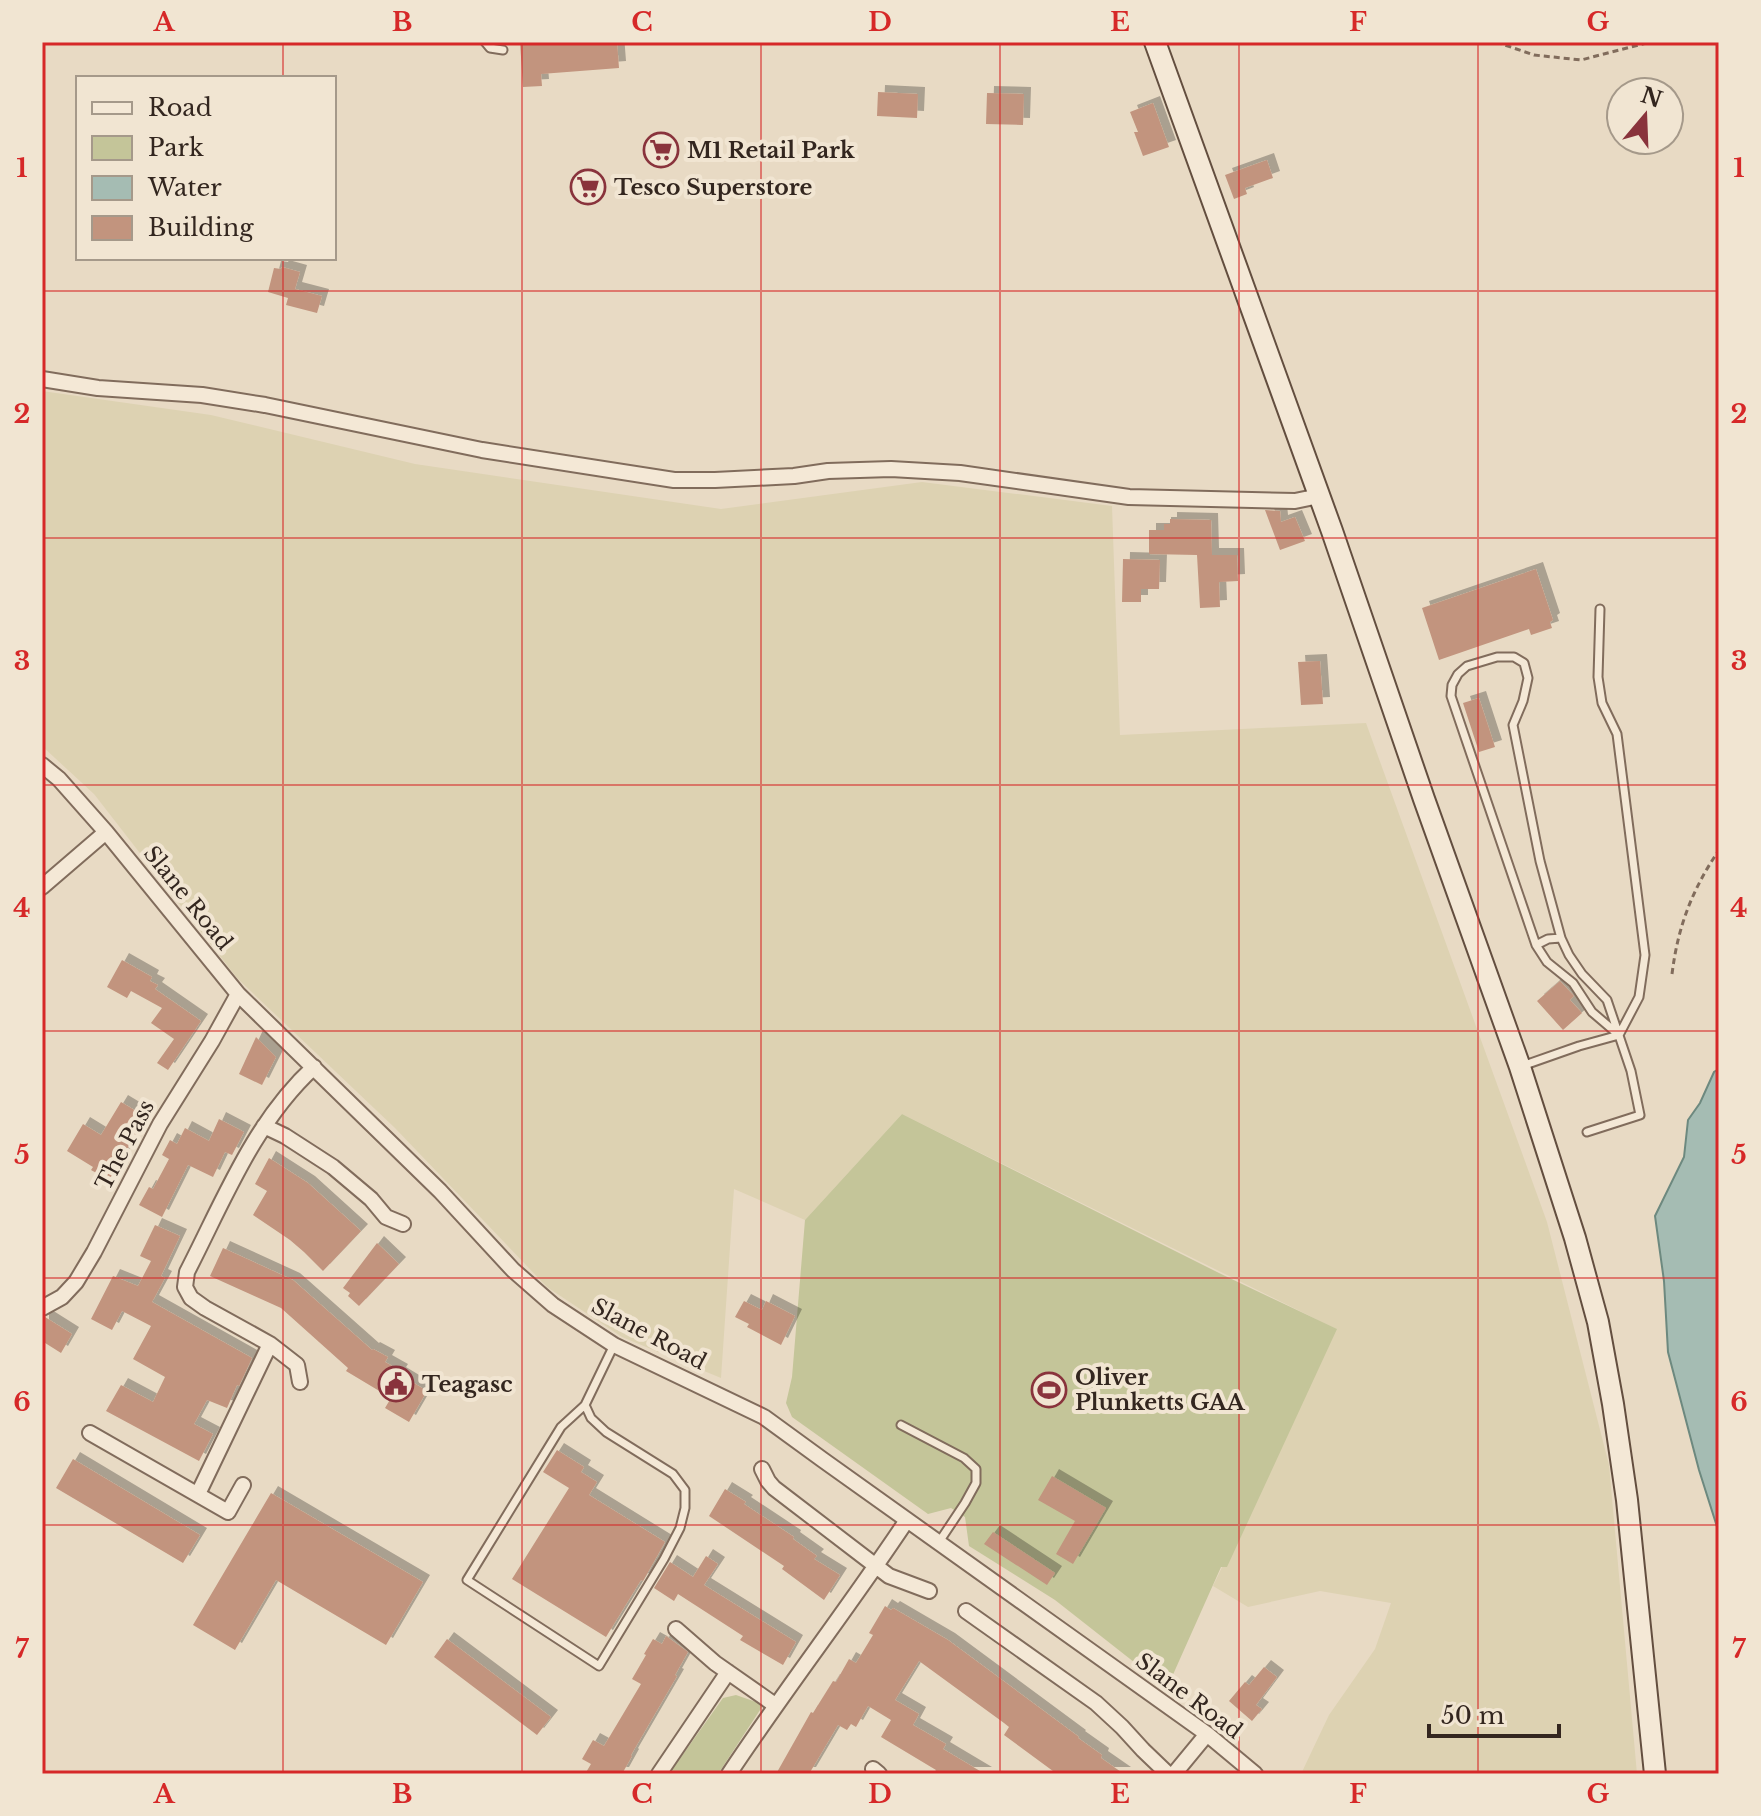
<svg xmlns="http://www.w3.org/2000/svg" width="1761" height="1816" viewBox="0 0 1761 1816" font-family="'Libre Baskerville',serif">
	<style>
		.farmland { fill: #ddd2b2 }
		.green { fill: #c4c599 }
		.water { fill: #a5bcb3; stroke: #6d897f; stroke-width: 2 }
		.building { fill: #c2947e; filter: url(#shadow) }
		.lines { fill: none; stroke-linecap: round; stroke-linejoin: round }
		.lane-casing { stroke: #816c5c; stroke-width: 11 }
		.street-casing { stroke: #816c5c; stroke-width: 18 }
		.secondary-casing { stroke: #634e3f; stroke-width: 24 }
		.path { stroke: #816c5c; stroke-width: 3; stroke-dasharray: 6 4; stroke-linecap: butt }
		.lane { stroke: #f4e8d6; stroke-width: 7 }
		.street { stroke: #f4e8d6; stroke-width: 14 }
		.secondary { stroke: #f4e8d6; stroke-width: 20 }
		.grid { fill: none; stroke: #d62828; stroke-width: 2; stroke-opacity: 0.55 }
		.labels { text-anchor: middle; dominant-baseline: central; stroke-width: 8; stroke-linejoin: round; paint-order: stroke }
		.poi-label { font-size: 22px; font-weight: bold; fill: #33261f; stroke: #f1e5d2; text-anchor: start }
		.street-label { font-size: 22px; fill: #33261f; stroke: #f1e5d2 }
		.neatline { fill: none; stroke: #d62828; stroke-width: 3 }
		.grid-label { font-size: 26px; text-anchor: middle; font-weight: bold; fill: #d62828 }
	</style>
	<defs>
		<filter id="shadow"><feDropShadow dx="7" dy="-7" stdDeviation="0" flood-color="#0004"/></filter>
	</defs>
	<rect width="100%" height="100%" fill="#e8dac4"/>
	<!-- farmland -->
	<path class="farmland" d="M42 391 211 415 415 464 721 509 922 482 1112 506 1120 735 1366 723 1547 1222 1609 1465 1637 1774H1301L1329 1715 1375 1649 1391 1603 1320 1591 1248 1607 1213 1586 1336 1329 902 1114 805 1220 734 1189 721 1378 622 1337 547 1287 395 1128 237 978 94 794 42 746Z"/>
	<!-- green -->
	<path class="green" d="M902 1114 1219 1273 1337 1329 1227 1567H1221L1167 1688 1055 1600 969 1546 965 1517 951 1508 928 1514 792 1417 786 1403 792 1377 805 1220Z
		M736 1695 759 1703 762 1707 718 1774H669L723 1698Z"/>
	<!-- water -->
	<path class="water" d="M1719 1069V1533L1699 1470 1668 1352 1664 1281 1655 1216 1684 1157 1688 1120 1700 1103 1714 1072Z"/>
	<!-- building -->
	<path class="building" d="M520 42H617L619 68 541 74 542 86 523 87Z
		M878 92 918 94 917 118 877 116Z
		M987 93 1024 94 1023 125 986 124Z
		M1153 103 1169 147 1143 156 1134 132H1138L1130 112Z
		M1267 160 1273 178 1245 188 1247 194 1234 199 1225 175Z
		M282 267 300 272 295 289 322 296 317 313 286 305 288 298 268 292 274 268 281 269Z
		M1265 510 1280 511 1281 522 1295 517 1305 541 1280 550Z
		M1170 519 1211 520 1212 555H1237L1238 581 1219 582 1220 607 1200 608 1197 555 1149 554V530H1164V524H1170Z
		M1123 559 1160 560 1159 589H1141V602H1122Z
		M1536 569 1553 620 1550 622 1552 628 1531 635 1529 629 1439 660 1422 608Z
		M1320 661 1323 704 1301 705 1298 662Z
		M1479 698 1495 747 1479 752 1463 703Z
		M122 960 152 977 150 981 158 985 155 989 201 1021 168 1070 157 1063 174 1039 151 1023 162 1008 131 991 127 998 107 987Z
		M1560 981 1574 996 1570 1000 1582 1013 1563 1030 1537 1001Z
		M256 1037 276 1057 262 1085 239 1074Z
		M121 1102 146 1117 109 1180 91 1170 93 1167 67 1151 83 1124 101 1135Z
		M219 1119 244 1132 232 1155 225 1152 213 1177 188 1165 162 1217 139 1205 149 1187 153 1189 169 1159 162 1155 170 1140 177 1144 185 1128 209 1141Z
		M269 1158 308 1183 361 1231 323 1271 304 1252 290 1240 253 1215 267 1191 255 1184Z
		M155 1225 180 1236 161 1276 165 1278 152 1302 252 1358 239 1386 237 1385 227 1408 207 1400 194 1424 213 1434 199 1461 106 1411 121 1385 153 1402 165 1377 133 1359 151 1326 122 1311 112 1330 91 1319 113 1276 138 1286 151 1261 140 1256Z
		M377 1243 399 1264 359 1306 348 1296 350 1293 343 1288Z
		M223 1248 293 1280 372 1350 373 1349 388 1357 385 1362 401 1371 399 1374 427 1391 409 1422 385 1408 391 1398 346 1371 348 1368 281 1308 210 1276Z
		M744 1301 762 1310 766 1301 795 1316 781 1345 747 1327 749 1324 735 1317Z
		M45 1317 72 1334 61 1353 42 1341V1318Z
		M557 1450 584 1467 581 1472 597 1482 589 1495 665 1542 643 1581 641 1580 606 1637 512 1579 569 1488 543 1472Z
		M73 1459 200 1535 183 1563 56 1488Z
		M1052 1476 1106 1508 1073 1564 1056 1554 1075 1521 1038 1500Z
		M725 1489 746 1502 744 1504 794 1537 793 1539 817 1556 814 1559 840 1575 824 1600 782 1569 784 1566 709 1516Z
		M271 1493 423 1582 386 1645 276 1580 235 1650 193 1625Z
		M993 1532 1055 1573 1047 1585 984 1544Z
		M706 1556 718 1564 704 1585 796 1642 783 1665 740 1640 743 1636 678 1594 674 1601 654 1588 670 1562 693 1577Z
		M885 1606 891 1610 893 1608 948 1640 1079 1737 1078 1738 1102 1755 1101 1758 1124 1774H1057L1004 1735 1009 1727 1004 1723 919 1661 895 1700 919 1714 913 1725 946 1744 943 1749 985 1774H933L936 1770 881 1737 891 1720 868 1706 856 1727 851 1724 847 1730 838 1725 809 1774H776L811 1712 813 1713 833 1681 836 1682 849 1659 856 1663 873 1635 869 1633Z
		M666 1636 688 1652 675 1675 677 1676 631 1755 632 1756 622 1774H585L591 1764 582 1759 593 1740 604 1746 641 1684 632 1679 646 1655 644 1654 653 1639 662 1644Z
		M447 1639 551 1717 537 1735 434 1657Z
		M1264 1667 1277 1677 1256 1705 1262 1709 1252 1721 1229 1701 1245 1682 1249 1685Z"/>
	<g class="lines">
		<!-- lane casing -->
		<g class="lane-casing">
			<path id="lane" d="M485 42 490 48 503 50
				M1536 945 1548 939 1561 938
				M1522 1066 1579 1046 1619 1035 1639 997 1645 955 1617 734 1602 703 1598 677 1600 609
				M1587 1132 1640 1115 1631 1071 1607 1000 1582 974 1569 955 1561 938 1540 861 1513 725 1523 701 1528 678 1524 663 1514 657H1497L1467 666 1458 674 1452 685 1451 696 1536 945 1547 962 1573 983 1592 1012 1619 1035
				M585 1405 591 1418 606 1432 673 1474 685 1490V1508L680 1528 664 1559 599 1666 467 1580 561 1427 585 1405 614 1345
				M901 1425 964 1458 976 1469V1483L965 1503 939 1542"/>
		</g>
		<!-- street casing -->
		<g class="street-casing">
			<path id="street" d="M42 379 98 388 202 395 265 405 482 450 674 480H715L794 476 828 471 891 469 960 473 1129 497 1295 501 1319 496
				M42 765 59 779 106 832 238 994 440 1191 513 1270 553 1305 614 1345 764 1417 823 1460 1207 1734 1255 1774
				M42 887 106 832
				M264 1126 285 1136 333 1167 371 1199 386 1217 403 1224
				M42 1308 62 1297 76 1282 94 1252 160 1124 212 1041 238 994
				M300 1382 297 1365 270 1344 205 1308 191 1298 185 1287 187 1272C224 1200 254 1122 314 1067
				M90 1433 228 1512 243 1485
				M762 1469 768 1481 774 1488 889 1576 929 1591
				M198 1494 270 1344
				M966 1611 1096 1703 1122 1727 1143 1750 1168 1774
				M676 1629 715 1663 775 1705
				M873 1769 879 1774
				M659 1774 728 1672
				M729 1774C786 1688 850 1606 907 1520
				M1174 1774 1207 1734"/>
		</g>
		<!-- secondary casing -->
		<g class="secondary-casing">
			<path id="secondary" d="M1155 42 1332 531 1424 799 1520 1067 1575 1238 1598 1322 1613 1404 1627 1500 1655 1774"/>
		</g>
		<!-- path -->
		<path class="path" d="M1496 42 1534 55 1581 60 1650 42
			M1672 974C1678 926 1692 890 1719 850"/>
		<!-- lane -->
		<use href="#lane" class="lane"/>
		<!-- street -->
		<use href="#street" class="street"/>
		<!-- secondary -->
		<use href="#secondary" class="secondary"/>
	</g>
	<!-- grid -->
	<path class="grid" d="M283 42V78M522 42V1774M761 42V1774M1000 42V1774M1239 42V1774M1478 42V1774M283 258V1774M42 291H1719M42 538H1719M42 785H1719M42 1031H1719M42 1278H1719M42 1525H1719"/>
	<!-- icons -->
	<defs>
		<g id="supermarket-ring" transform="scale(1.8)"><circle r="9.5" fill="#f1e5d2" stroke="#89333c" stroke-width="1.5"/><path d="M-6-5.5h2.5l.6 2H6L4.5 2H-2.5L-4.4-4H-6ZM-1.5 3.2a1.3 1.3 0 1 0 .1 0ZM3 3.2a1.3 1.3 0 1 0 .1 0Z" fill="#89333c"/></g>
		<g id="civic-ring" transform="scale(1.8)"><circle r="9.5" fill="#f1e5d2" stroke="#89333c" stroke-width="1.5"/><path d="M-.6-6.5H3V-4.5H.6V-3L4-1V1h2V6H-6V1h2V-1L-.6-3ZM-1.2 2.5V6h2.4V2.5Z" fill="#89333c"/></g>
		<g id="stadium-ring" transform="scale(1.8)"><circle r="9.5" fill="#f1e5d2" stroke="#89333c" stroke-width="1.5"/><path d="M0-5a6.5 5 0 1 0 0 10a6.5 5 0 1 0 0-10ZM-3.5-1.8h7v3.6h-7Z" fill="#89333c"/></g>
	</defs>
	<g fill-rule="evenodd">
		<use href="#supermarket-ring" x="661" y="150"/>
		<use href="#supermarket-ring" x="588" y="187"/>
		<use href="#civic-ring" x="396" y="1384"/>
		<use href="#stadium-ring" x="1049" y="1390"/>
	</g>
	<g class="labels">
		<!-- poi labels -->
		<g class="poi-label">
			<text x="687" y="150">M1 Retail Park</text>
			<text x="614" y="187">Tesco Superstore</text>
			<text x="1075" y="1377">Oliver<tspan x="1075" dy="25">Plunketts GAA</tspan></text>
			<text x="422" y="1384">Teagasc</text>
		</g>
		<!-- street labels -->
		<g class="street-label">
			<text transform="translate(188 898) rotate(51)">Slane Road</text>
			<text transform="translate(125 1145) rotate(-62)">The Pass</text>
			<text transform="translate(649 1334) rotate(28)">Slane Road</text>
			<text transform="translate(1189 1696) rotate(37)">Slane Road</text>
		</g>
	</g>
	<!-- border -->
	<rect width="1761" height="1816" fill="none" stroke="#f1e5d2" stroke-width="88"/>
	<!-- legend -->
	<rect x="76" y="76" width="260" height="184" fill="#f1e5d2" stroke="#a5998a" stroke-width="2"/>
	<rect x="92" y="102" width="40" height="12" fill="#f4e8d6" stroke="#a5998a" stroke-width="2"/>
	<text x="148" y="116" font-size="24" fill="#33261f">Road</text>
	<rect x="92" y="136" width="40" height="24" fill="#c4c599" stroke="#a5998a" stroke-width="2"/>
	<text x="148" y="156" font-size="24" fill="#33261f">Park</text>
	<rect x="92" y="176" width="40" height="24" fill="#a5bcb3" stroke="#a5998a" stroke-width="2"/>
	<text x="148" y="196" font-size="24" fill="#33261f">Water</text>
	<rect x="92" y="216" width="40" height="24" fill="#c2947e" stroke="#a5998a" stroke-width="2"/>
	<text x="148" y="236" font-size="24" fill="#33261f">Building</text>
	<!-- north arrow -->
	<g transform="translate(1645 116) rotate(19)"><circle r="38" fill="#f1e5d2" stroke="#a5998a" stroke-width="2"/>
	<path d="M0-6L14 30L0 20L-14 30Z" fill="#89333c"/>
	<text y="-12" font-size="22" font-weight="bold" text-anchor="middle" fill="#33261f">N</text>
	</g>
	<!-- scale -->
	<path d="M1429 1724v12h130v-12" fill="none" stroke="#33261f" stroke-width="4"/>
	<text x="1441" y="1724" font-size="24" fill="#33261f" stroke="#f1e5d2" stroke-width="6" paint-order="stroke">50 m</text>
	<rect x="44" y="44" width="1673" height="1728" class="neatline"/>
	<g class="grid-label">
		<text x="164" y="31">A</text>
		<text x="402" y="31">B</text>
		<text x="642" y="31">C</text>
		<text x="880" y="31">D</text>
		<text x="1120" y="31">E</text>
		<text x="1358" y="31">F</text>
		<text x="1598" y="31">G</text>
		<text x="22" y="177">1</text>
		<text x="1739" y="177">1</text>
		<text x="22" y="423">2</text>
		<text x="1739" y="423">2</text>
		<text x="22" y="670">3</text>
		<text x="1739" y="670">3</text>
		<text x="22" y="917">4</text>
		<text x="1739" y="917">4</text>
		<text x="22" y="1164">5</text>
		<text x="1739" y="1164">5</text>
		<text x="22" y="1411">6</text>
		<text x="1739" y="1411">6</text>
		<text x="22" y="1658">7</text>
		<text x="1739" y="1658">7</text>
		<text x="164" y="1803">A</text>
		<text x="402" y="1803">B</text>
		<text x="642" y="1803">C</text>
		<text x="880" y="1803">D</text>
		<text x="1120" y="1803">E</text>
		<text x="1358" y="1803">F</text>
		<text x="1598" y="1803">G</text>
	</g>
</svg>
